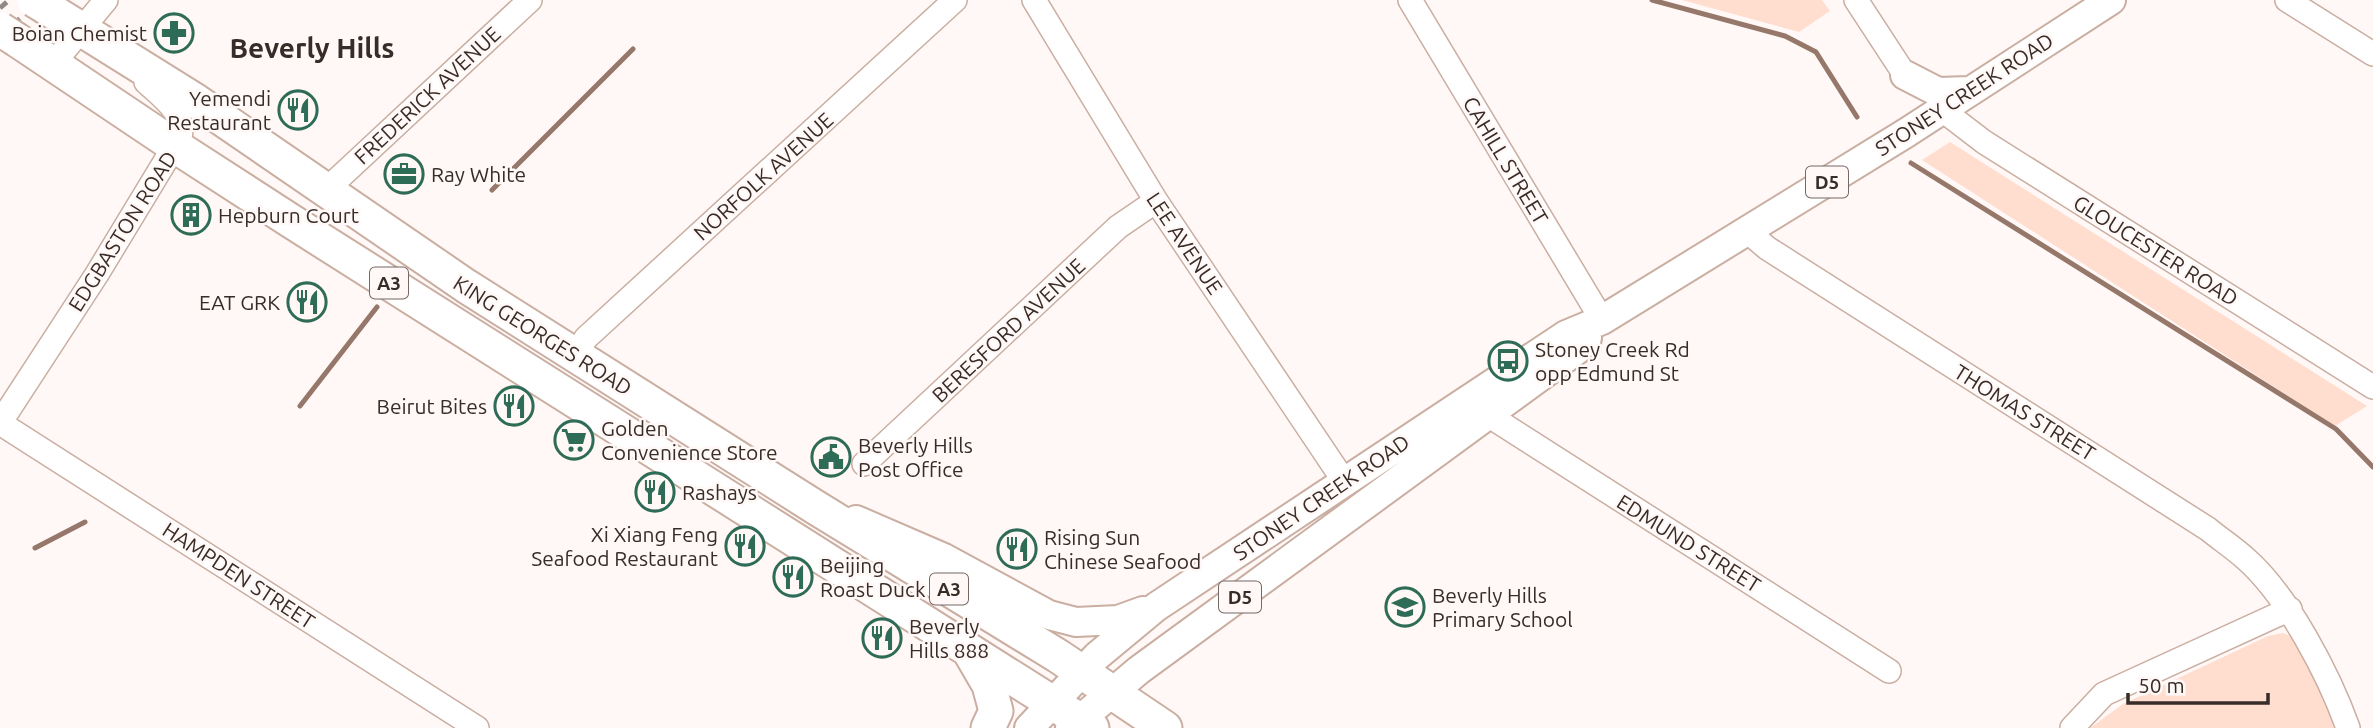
<svg xmlns="http://www.w3.org/2000/svg" width="2373" height="728" viewBox="0 0 2373 728" font-family="Ubuntu,sans-serif">
	<style>
		.green { fill: #ffded0 }
		.lines { fill: none; stroke-linecap: round; stroke-linejoin: round }
		.stream { stroke: #96786a; stroke-width: 5 }
		.minor-casing { stroke: #caaea1; stroke-width: 26 }
		.major-casing { stroke: #caaea1; stroke-width: 32 }
		.highway-casing { stroke: #caaea1; stroke-width: 37 }
		.minor { stroke: #fff; stroke-width: 23 }
		.major { stroke: #fff; stroke-width: 28 }
		.highway { stroke: #fff; stroke-width: 33 }
		.rail { stroke: #928885; stroke-width: 5; stroke-dasharray: 9 9; stroke-linecap: butt }
		.highway-bridge-casing { stroke: #caaea1; stroke-width: 37; stroke-linecap: butt }
		.highway-bridge { stroke: #fff; stroke-width: 33 }
		.labels { text-anchor: middle; dominant-baseline: central; stroke-width: 5; stroke-linejoin: round; paint-order: stroke }
		.shield { fill: #fff8f6; stroke: #736965; stroke-width: 2 }
		.shield-label { font-size: 19px; font-weight: bold; fill: #372c27 }
		.poi-label { font-size: 21px; fill: #372c27; stroke: #fff8f6; text-anchor: start }
		.street-label { font-size: 21px; fill: #372c27; stroke: #fff8f6 }
		.district-label { font-size: 28px; font-weight: bold; fill: #372c27; stroke: #fff8f6 }
	</style>
	<rect width="100%" height="100%" fill="#fff8f6"/>
	<!-- green -->
	<path class="green" d="M1682 0H1822L1830 11 1799 32Z
		M1950 142 2367 406 2335 426 1922 160Z
		M2283 633 2293 637 2343 728H2090L2123 704 2268 636Z"/>
	<g class="lines">
		<!-- stream -->
		<path class="stream" d="M1652 0 1785 36 1816 52 1857 117
			M1911 163 2336 429 2373 467
			M492 190 633 49
			M300 406 377 307
			M35 548 85 522"/>
		<!-- minor casing -->
		<g class="minor-casing">
			<path id="minor" d="M1034 0 1156 201 1344 481
				M1410 0 1602 320
				M1856 0 1905 75
				M2287 0 2373 54
				M53 64 106 0
				M146 82C162 97 186 113 180 137L97 274 0 423 477 728
				M1941 109 1984 142 2373 387
				M325 191 530 0
				M1747 231 1767 248 2208 529C2220 539 2234 548 2246 559 2288 596 2329 675 2348 728
				M575 355 586 338 955 0
				M1488 415 1889 671
				M864 464 1118 227 1156 201
				M2072 728 2104 694 2290 609"/>
		</g>
		<!-- major casing -->
		<g class="major-casing">
			<path id="major" d="M1905 75 1938 92 1969 91
				M856 520 944 558 1049 615 1076 622 1118 620 1143 611
				M1029 728 1097 656 1156 607 1566 335 1602 320 1906 133 2111 0
				M1070 728 1139 670 1578 349 1587 338"/>
		</g>
		<!-- highway casing -->
		<g class="highway-casing">
			<path id="highway" d="M47 8 196 101 466 286 815 507 1058 656 1165 728
				M17 40 175 146 291 221 1092 728
				M971 654 989 685 996 711 988 728"/>
		</g>
		<!-- minor -->
		<use href="#minor" class="minor"/>
		<!-- major -->
		<use href="#major" class="major"/>
		<!-- highway -->
		<use href="#highway" class="highway"/>
		<!-- rail -->
		<path class="rail" d="M0 8 9 0
			M0 37 40 0"/>
		<!-- highway-bridge casing -->
		<g class="highway-bridge-casing">
			<path id="highway-bridge" d="M34 0 47 8
				M0 29 17 40"/>
		</g>
		<!-- highway-bridge -->
		<use href="#highway-bridge" class="highway-bridge"/>
	</g>
	<!-- icons -->
	<defs>
		<g id="pharmacy-ring" transform="scale(2.0125)"><circle r="9.5" fill="#fff8f6" stroke="#2e6c58" stroke-width="1.5"/><path d="M-2-6h4v4h4v4h-4v4h-4v-4h-4v-4h4Z" fill="#2e6c58"/></g>
		<g id="restaurant-ring" transform="scale(2.0125)"><circle r="9.5" fill="#fff8f6" stroke="#2e6c58" stroke-width="1.5"/><path d="M-5-6h1v4h1v-4h1v4h1v-4h1v5L-1.5 .5V6h-2V.5L-5-1ZM5-6V6H3V1.5H1.5Q1.5-4 5-6Z" fill="#2e6c58"/></g>
		<g id="office-ring" transform="scale(2.0125)"><circle r="9.5" fill="#fff8f6" stroke="#2e6c58" stroke-width="1.5"/><path d="M-6-3h4V-5.5h4V-3h4V5H-6ZM-1-4.5V-3h2v-1.5ZM-6 0V1H6V0Z" fill="#2e6c58"/></g>
		<g id="building-ring" transform="scale(2.0125)"><circle r="9.5" fill="#fff8f6" stroke="#2e6c58" stroke-width="1.5"/><path d="M-4-6H4V6H1V3H-1V6H-4ZM-2.5-4.3h1.7v1.8h-1.7ZM.8-4.3h1.7v1.8H.8ZM-2.5-1h1.7V.8h-1.7ZM.8-1h1.7V.8H.8Z" fill="#2e6c58"/></g>
		<g id="bus-ring" transform="scale(2.0125)"><circle r="9.5" fill="#fff8f6" stroke="#2e6c58" stroke-width="1.5"/><path d="M-5-6H5V4H4V6H2V4H-2V6H-4V4H-5ZM-3.5-4V0h7V-4ZM-3.5 1.2v1.5H-2V1.2ZM2 1.2v1.5H3.5V1.2Z" fill="#2e6c58"/></g>
		<g id="supermarket-ring" transform="scale(2.0125)"><circle r="9.5" fill="#fff8f6" stroke="#2e6c58" stroke-width="1.5"/><path d="M-6-5.5h2.5l.6 2H6L4.5 2H-2.5L-4.4-4H-6ZM-1.5 3.2a1.3 1.3 0 1 0 .1 0ZM3 3.2a1.3 1.3 0 1 0 .1 0Z" fill="#2e6c58"/></g>
		<g id="civic-ring" transform="scale(2.0125)"><circle r="9.5" fill="#fff8f6" stroke="#2e6c58" stroke-width="1.5"/><path d="M-.6-6.5H3V-4.5H.6V-3L4-1V1h2V6H-6V1h2V-1L-.6-3ZM-1.2 2.5V6h2.4V2.5Z" fill="#2e6c58"/></g>
		<g id="school-ring" transform="scale(2.0125)"><circle r="9.5" fill="#fff8f6" stroke="#2e6c58" stroke-width="1.5"/><path d="M0-5L7-2L0 1L-7-2ZM-4 1L0 2.5L4 1V4Q0 6-4 4Z" fill="#2e6c58"/></g>
	</defs>
	<g fill-rule="evenodd">
		<use href="#pharmacy-ring" x="174" y="33"/>
		<use href="#restaurant-ring" x="298" y="110"/>
		<use href="#office-ring" x="404" y="174"/>
		<use href="#building-ring" x="191" y="215"/>
		<use href="#restaurant-ring" x="307" y="302"/>
		<use href="#bus-ring" x="1508" y="361"/>
		<use href="#restaurant-ring" x="514" y="406"/>
		<use href="#supermarket-ring" x="574" y="440"/>
		<use href="#civic-ring" x="831" y="457"/>
		<use href="#restaurant-ring" x="655" y="492"/>
		<use href="#restaurant-ring" x="745" y="546"/>
		<use href="#restaurant-ring" x="1017" y="549"/>
		<use href="#restaurant-ring" x="793" y="577"/>
		<use href="#school-ring" x="1405" y="607"/>
		<use href="#restaurant-ring" x="882" y="638"/>
	</g>
	<g class="labels">
		<!-- shield labels -->
		<g class="shield">
			<rect x="1806" y="166.5" width="42" height="31" rx="5"/>
			<rect x="370" y="267.5" width="38" height="31" rx="5"/>
			<rect x="930" y="573.5" width="38" height="31" rx="5"/>
			<rect x="1219" y="581.5" width="42" height="31" rx="5"/>
		</g>
		<g class="shield-label">
			<text x="1827" y="182">D5</text>
			<text x="389" y="283">A3</text>
			<text x="949" y="589">A3</text>
			<text x="1240" y="597">D5</text>
		</g>
		<!-- poi labels -->
		<g class="poi-label">
			<text x="147" y="33" text-anchor="end">Boian Chemist</text>
			<text x="271" y="98" text-anchor="end">Yemendi<tspan x="271" dy="24">Restaurant</tspan></text>
			<text x="431" y="174">Ray White</text>
			<text x="218" y="215">Hepburn Court</text>
			<text x="280" y="302" text-anchor="end">EAT GRK</text>
			<text x="1535" y="349">Stoney Creek Rd<tspan x="1535" dy="24">opp Edmund St</tspan></text>
			<text x="487" y="406" text-anchor="end">Beirut Bites</text>
			<text x="601" y="428">Golden<tspan x="601" dy="24">Convenience Store</tspan></text>
			<text x="858" y="445">Beverly Hills<tspan x="858" dy="24">Post Office</tspan></text>
			<text x="682" y="492">Rashays</text>
			<text x="718" y="534" text-anchor="end">Xi Xiang Feng<tspan x="718" dy="24">Seafood Restaurant</tspan></text>
			<text x="1044" y="537">Rising Sun<tspan x="1044" dy="24">Chinese Seafood</tspan></text>
			<text x="820" y="565">Beijing<tspan x="820" dy="24">Roast Duck</tspan></text>
			<text x="1432" y="595">Beverly Hills<tspan x="1432" dy="24">Primary School</tspan></text>
			<text x="909" y="626">Beverly<tspan x="909" dy="24">Hills 888</tspan></text>
		</g>
		<!-- street labels -->
		<g class="street-label">
			<text transform="translate(1964 94) rotate(-33)">STONEY CREEK ROAD</text>
			<text transform="translate(427 95) rotate(-43)">FREDERICK AVENUE</text>
			<text transform="translate(1506 160) rotate(59)">CAHILL STREET</text>
			<text transform="translate(763 176) rotate(-42)">NORFOLK AVENUE</text>
			<text transform="translate(122 231) rotate(-58)">EDGBASTON ROAD</text>
			<text transform="translate(1185 243) rotate(56)">LEE AVENUE</text>
			<text transform="translate(2156 250) rotate(32)">GLOUCESTER ROAD</text>
			<text transform="translate(1008 330) rotate(-43)">BERESFORD AVENUE</text>
			<text transform="translate(543 335) rotate(32)">KING GEORGES ROAD</text>
			<text transform="translate(2025 412) rotate(32)">THOMAS STREET</text>
			<text transform="translate(1321 497) rotate(-34)">STONEY CREEK ROAD</text>
			<text transform="translate(1689 543) rotate(32)">EDMUND STREET</text>
			<text transform="translate(239 575) rotate(33)">HAMPDEN STREET</text>
		</g>
		<!-- district labels -->
		<g class="district-label">
			<text x="312" y="47">Beverly Hills</text>
		</g>
	</g>
	<!-- scale -->
	<path d="M2128 693v10h140v-10" fill="none" stroke="#372c27" stroke-width="3.5"/>
	<text x="2138" y="693" font-size="21" fill="#372c27" stroke="#fff8f6" stroke-width="5" paint-order="stroke">50 m</text>
</svg>
